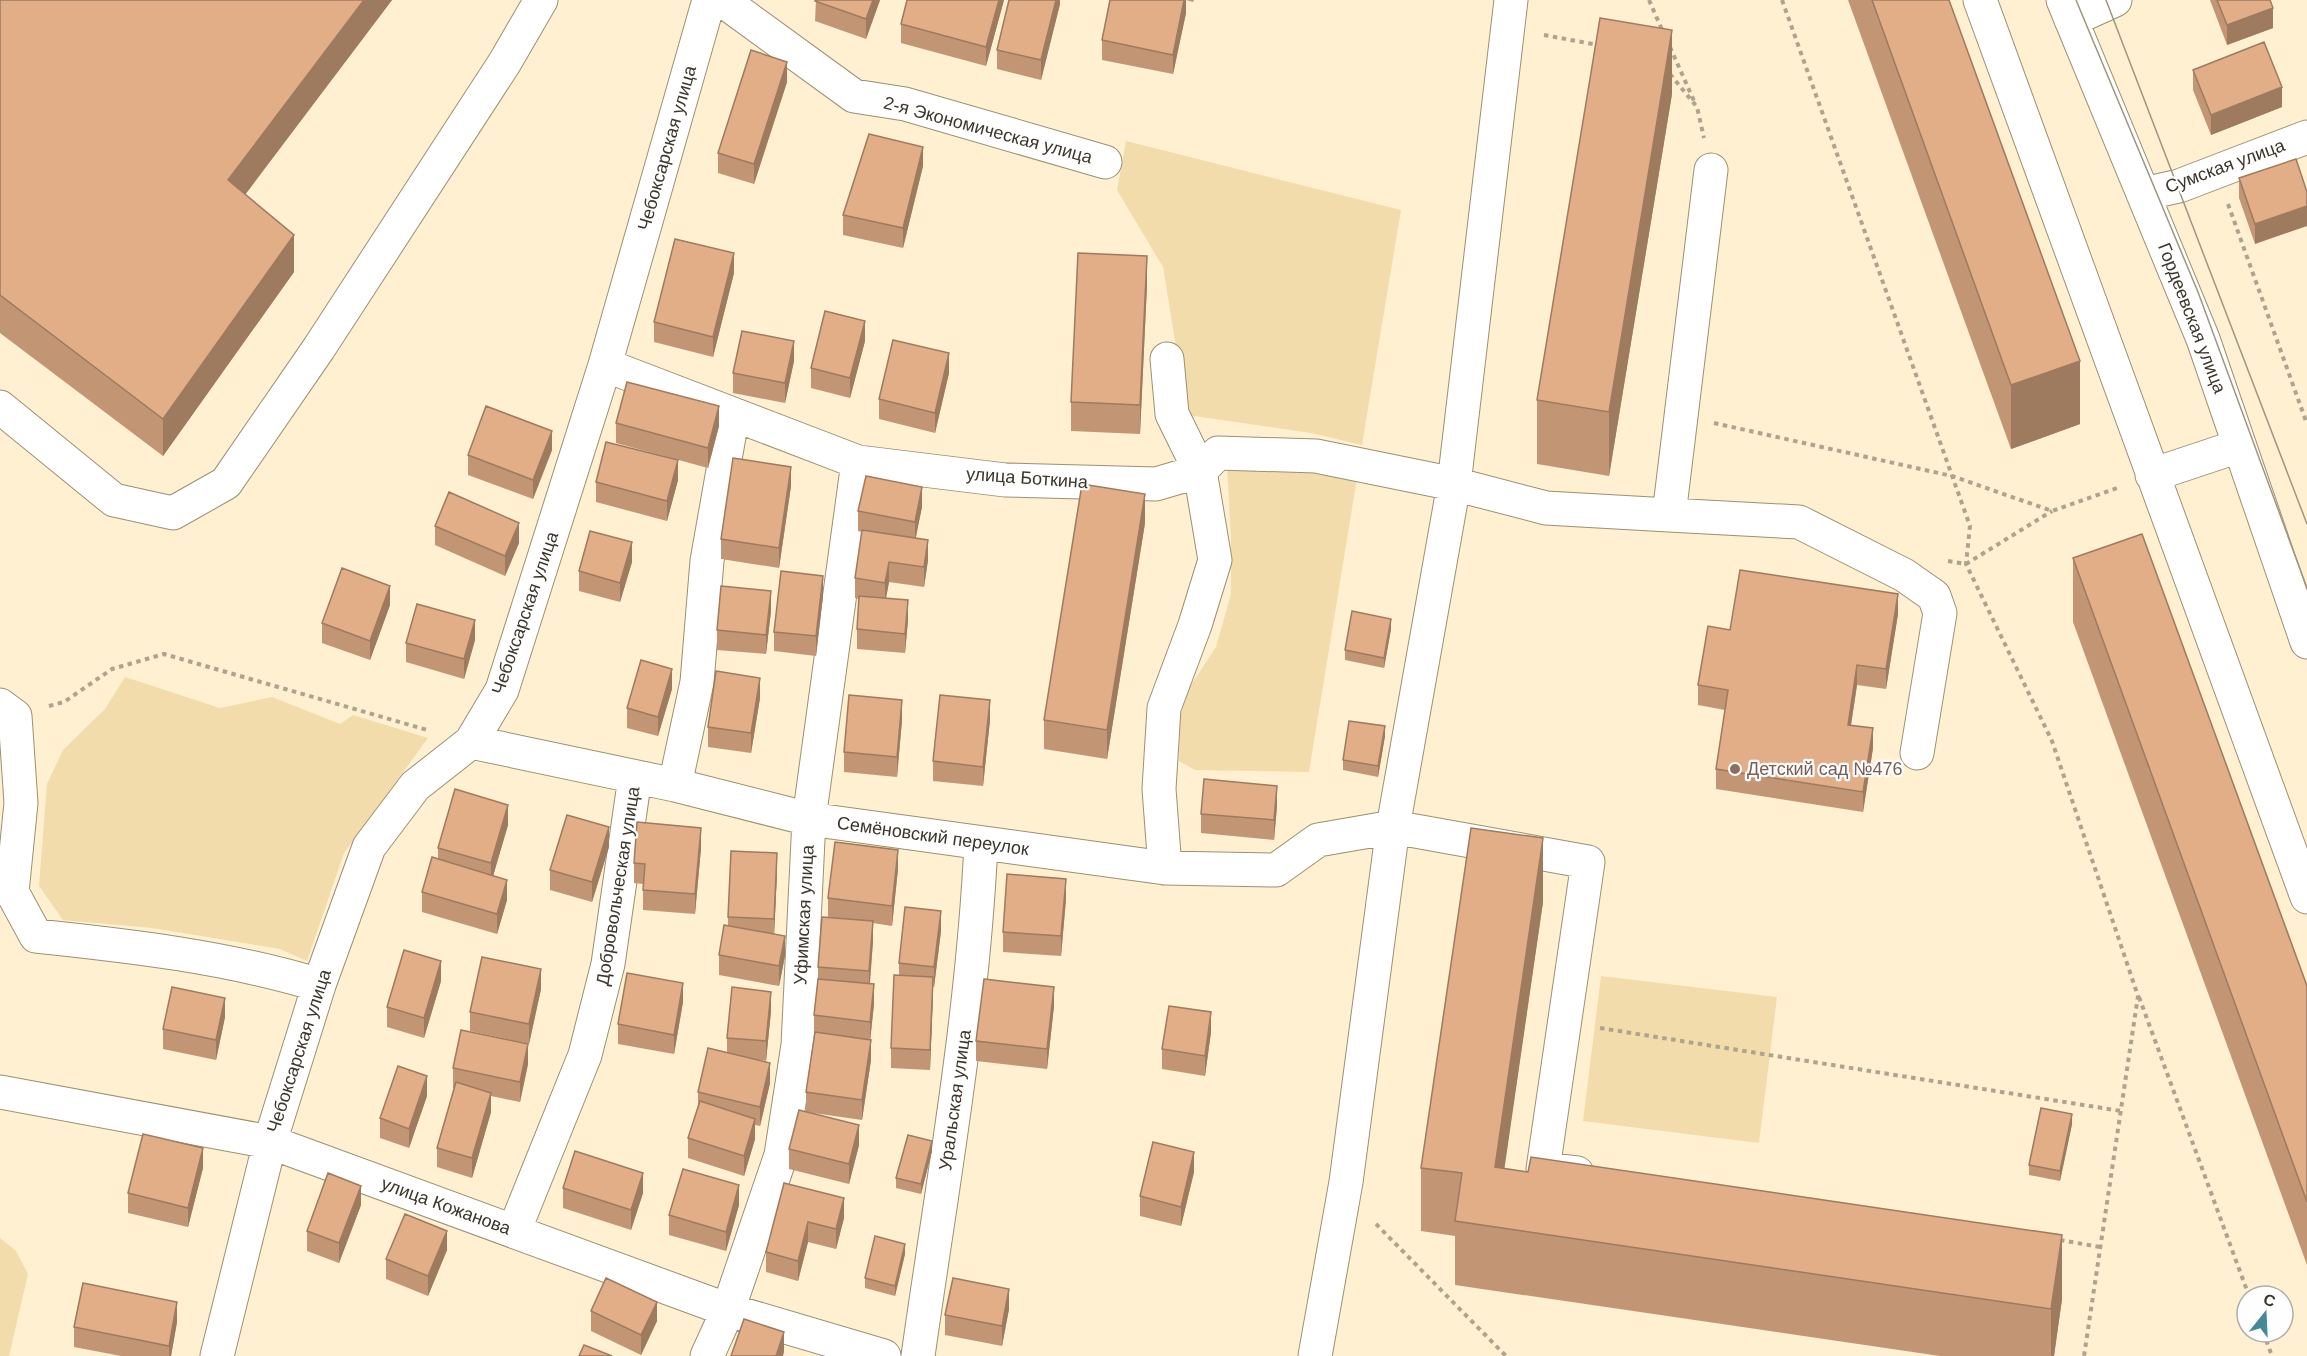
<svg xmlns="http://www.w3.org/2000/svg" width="2307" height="1356" viewBox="0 0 2307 1356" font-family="Helvetica,sans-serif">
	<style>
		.green { fill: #f2dcab }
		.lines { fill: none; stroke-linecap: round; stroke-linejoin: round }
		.minor-casing { stroke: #9c9073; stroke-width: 35 }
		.path { stroke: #aea48d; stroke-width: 4; stroke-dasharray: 4.5 4.5; stroke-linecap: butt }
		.minor { stroke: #fff; stroke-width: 33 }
		.tram { stroke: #9f9680; stroke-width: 1.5 }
		.wall { fill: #c29675 }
		.shaded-wall { fill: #9e7a5f }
		.building { fill: #e1ae88; stroke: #9e7a5f; stroke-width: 1.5 }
		.education-dot { fill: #8d6e63; stroke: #fefefe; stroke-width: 2 }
		.labels { text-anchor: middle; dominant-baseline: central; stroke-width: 4.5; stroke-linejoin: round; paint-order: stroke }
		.street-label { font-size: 18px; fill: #3b362a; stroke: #fefefe }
		.education-label { font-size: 18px; fill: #785e54; stroke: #fefefe; text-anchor: start }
	</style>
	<rect width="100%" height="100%" fill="#fef0d1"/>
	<!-- green -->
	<path class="green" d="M1126 141 1401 210 1362 445 1311 433 1187 415 1163 267 1117 190Z
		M1227 467 1309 469 1357 478 1309 772 1195 770 1179 761 1180 717 1189 688 1216 647 1231 594V536Z
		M125 677 220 708 272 697 340 724 353 715 428 738 344 853 307 961 280 949 152 928 63 920 39 886 47 784 63 750 105 709Z
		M1601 976 1777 997 1759 1143 1583 1121Z
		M0 1238 16 1251 28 1274 9 1356H0Z"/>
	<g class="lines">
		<!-- minor casing -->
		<g class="minor-casing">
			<path id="minor" d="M722 0 854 96 905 104 1105 162
				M1980 0 2307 897
				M2063 0 2203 339 2307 642
				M2071 20 2115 0
				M2143 194 2179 186 2307 137
				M605 365 858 462 1005 480 1156 484 1200 471 1218 453 1316 456 1454 484 1546 508 1669 515 1711 170
				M0 407 114 500 173 513 226 483 319 348 505 62 541 0
				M2152 475 2239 446
				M1669 515 1799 522 1904 575 1934 596 1940 613 1917 753
				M0 705 15 716 21 803 12 892 36 936C131 946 227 957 319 985
				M471 742 675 785 809 819 1165 868 1276 870 1318 840 1393 827 1588 862 1543 1169 1577 1173
				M675 785 697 682 707 561 733 414
				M1165 868 1159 789 1164 708 1195 625 1215 560 1200 471 1172 414 1167 359
				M0 1092 270 1142 728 1310 884 1356
				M514 1231 585 1055 608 964 635 777
				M217 1356 270 1142 319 985 369 847 415 786 471 742 502 690 605 365 709 0
				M707 1356 728 1310 781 1155 798 1045 809 819 858 462
				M918 1356C942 1186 973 1016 981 843
				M1315 1356 1346 1182 1393 827 1454 484 1511 0"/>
		</g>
		<!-- path -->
		<path class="path" d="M1649 0 1663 32
			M1782 0 1970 526 1966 564 2052 741 2138 996 2084 1356
			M1544 35 1598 45
			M1670 47 1694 101
			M1670 74 1697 107 1704 138
			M2228 204 2307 424
			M1714 423 1952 476 2052 511 2120 487
			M1948 561 1966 564 2052 511
			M49 706 64 702 112 669 164 654 427 730
			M2139 997 2249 1296
			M1600 1028 2121 1111
			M1376 1224 1506 1356
			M2060 1240 2100 1247
			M2263 1332 2272 1356"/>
		<!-- minor -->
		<use href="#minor" class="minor"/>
		<!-- tram -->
		<path class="tram" d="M2076 0 2198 292 2307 588
			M2106 0 2307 524"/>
	</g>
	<!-- wall -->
	<path class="wall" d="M0 0H392L245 195 294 272 163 456 0 333Z
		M816 0H880L866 39 815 21Z
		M907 0H1004L986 66 901 43V24Z
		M1060 0V4L1041 80 997 69V50Z
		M1110 0H1194L1193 2 1186 0V13L1173 74 1102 60V40Z
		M1848 0H1949L2080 424 2011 449Z
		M2210 0H2270L2273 28 2227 45Z
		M2193 70 2282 107 2211 135 2193 90Z
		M787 82 754 184 718 173V153Z
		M1672 94 1609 476 1537 464V400Z
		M2296 159 2255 244 2239 198V178Z
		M923 166 903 248 843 235V215Z
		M734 273 713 357 654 342V322Z
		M1147 285 1140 434 1071 431V402Z
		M865 341 850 398 811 388V368Z
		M794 361 785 403 733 393V373Z
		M949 373 935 433 879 419V399Z
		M616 423 719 426 708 468 616 443Z
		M552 450 533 499 468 475V455Z
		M678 480 667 521 596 502V482Z
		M791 486 779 568 721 559V539Z
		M922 507 915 538 928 560 924 587 889 582 886 598 908 620 905 653 857 649V629L859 599 855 598V578L862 532 858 531V511Z
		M1145 523 1107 759 1044 749V720Z
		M435 526 519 543 505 576 435 545Z
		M2073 558 2307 986V1265L2073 622Z
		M632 562 620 602 579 591V571Z
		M823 596 816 656 774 651V632Z
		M390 605 370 660 322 643V623Z
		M771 611 766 654 717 650V630Z
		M1898 614 1886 689 1857 685 1851 725 1873 748 1863 812 1716 789V769L1725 710 1698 705V685L1730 630Z
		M1391 629 1384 668 1345 660V650Z
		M475 640 464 679 406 662V643Z
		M672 689 658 736 627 728V708Z
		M760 698 751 753 708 747V727Z
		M902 720 897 777 844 772V752Z
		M990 720 983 786 933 781V761Z
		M1385 736 1378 777 1343 770V760Z
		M1277 806 1274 840 1201 833V814Z
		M508 825 493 876 507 900 497 934 422 912V892L438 859V848Z
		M609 847 592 902 550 890V870Z
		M701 848 695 914 643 910V884L634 883V863Z
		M898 869 892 926 873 923V941L870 984 874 1004 870 1040 871 1060 862 1120 806 1112V1092L814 1035V1015L818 979V967L828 918V898Z
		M777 873 774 934 785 956 779 986 719 975V955L728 925V917Z
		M1066 899 1061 956 1003 952V932Z
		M1543 902 1504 1168 2062 1299 2054 1356H1940L1455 1285V1236L1421 1231V1168Z
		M941 931 934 987H933L930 1070 891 1068V1048L899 975V963Z
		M441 981 424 1038 387 1027V1007Z
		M541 989 529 1044 470 1031V1012Z
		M683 1002 674 1054 618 1044V1024Z
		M1054 1006 1047 1069 976 1061V1041Z
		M771 1011 766 1061 760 1060 770 1083 760 1126 755 1125V1139L744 1176 688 1158V1138L698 1106V1092L727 1053V1038Z
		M225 1017 216 1060 163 1049V1029Z
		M1211 1032 1205 1076 1162 1069V1049Z
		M528 1064 520 1102 491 1096V1112L472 1178 437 1167V1148L454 1088H453V1068Z
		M427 1096 409 1148 380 1138V1118Z
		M2072 1124 2060 1181 2029 1175V1165Z
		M859 1145 849 1184 789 1169V1149Z
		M932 1151 921 1194 896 1188V1178Z
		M203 1168 188 1227 128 1213V1193Z
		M1194 1172 1181 1226 1140 1216V1196Z
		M784 1183 844 1218 836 1249 808 1242 798 1281 766 1272V1252Z
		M563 1188 643 1193 631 1230 563 1208Z
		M361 1205 339 1263 307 1251V1231Z
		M739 1205 726 1251 669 1235V1215Z
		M447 1250 428 1296 386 1279V1259Z
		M905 1254 895 1296 865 1288V1278Z
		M1009 1309 1002 1346 945 1335V1315Z
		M591 1311 657 1321 641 1355 591 1331Z
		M177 1322 171 1356H121L74 1347V1327Z"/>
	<!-- shaded-wall -->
	<path class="shaded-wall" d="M364 0H392L228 217V180Z
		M873 0H880L866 39V19Z
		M999 0H1004L986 66V47Z
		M1056 0H1060V4L1041 80V60Z
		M1184 0H1186V13L1173 74V55Z
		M2273 8V28L2227 45V25Z
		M1672 30V94L1609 476V412Z
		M787 62V82L754 184V164Z
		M2282 87V107L2211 135V115Z
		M923 147V166L903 248V228Z
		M2307 206V226L2255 244V224Z
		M294 235V272L163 456V419Z
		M734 253V273L713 357V337Z
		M1147 256V285L1140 434V405Z
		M865 321V341L850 398V378Z
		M794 341V361L785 403V383Z
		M949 353V373L935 433V413Z
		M2080 361V424L2011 449V385Z
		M719 406V426L708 468V448Z
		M552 431V450L533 499V480Z
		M678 460V480L667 521V501Z
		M791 467V486L779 568V548Z
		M922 487V507L915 542V522Z
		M1145 494V523L1107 759V730Z
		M519 523V543L505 576V556Z
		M928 540V560L924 587V567Z
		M632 542V562L620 602V583Z
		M889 562V582L885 603V583Z
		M823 576V596L816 656V636Z
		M390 586V605L370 660V641Z
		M771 591V611L766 654V635Z
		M1898 594V614L1886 689V669Z
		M908 600V620L905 653V634Z
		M1391 619V629L1384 668V658Z
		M475 620V640L464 679V659Z
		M1857 665V685L1848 744V725Z
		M672 669V689L658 736V717Z
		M760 678V698L751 753V733Z
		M902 700V720L897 777V757Z
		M990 700V720L983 786V767Z
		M1385 726V736L1378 777V766Z
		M1873 728V748L1863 812V792Z
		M1277 786V806L1274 840V820Z
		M508 805V825L491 883V863Z
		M609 827V847L592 902V882Z
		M701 828V848L695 914V894Z
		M1543 838V902L1496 1227 1495 1167Z
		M898 850V869L892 926V906Z
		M777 853V873L774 938V919Z
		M1066 879V899L1061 956V936Z
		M507 880V900L497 934V914Z
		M941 911V931L934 987V967Z
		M873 921V941L869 991V971Z
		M785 936V956L779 986V966Z
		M441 961V981L424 1038V1018Z
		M541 969V989L529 1044V1024Z
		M933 977V997L930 1070V1050Z
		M683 983V1002L674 1054V1035Z
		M874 984V1004L870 1042V1022Z
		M1054 987V1006L1047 1069V1049Z
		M771 992V1011L766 1061V1041Z
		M225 998V1017L216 1060V1040Z
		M1211 1012V1032L1205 1076V1056Z
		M871 1040V1060L862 1120V1100Z
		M528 1044V1064L520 1102V1082Z
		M770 1063V1083L760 1126V1107Z
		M427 1076V1096L409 1148V1129Z
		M491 1093V1112L472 1178V1158Z
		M2072 1114V1124L2060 1181V1171Z
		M755 1119V1139L744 1176V1156Z
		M859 1125V1145L849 1184V1164Z
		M932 1141V1151L921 1194V1184Z
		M203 1148V1168L188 1227V1208Z
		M1194 1152V1172L1181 1226V1207Z
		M643 1173V1193L631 1230V1210Z
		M739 1185V1205L726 1251V1232Z
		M361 1186V1205L339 1263V1243Z
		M844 1198V1218L836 1249V1229Z
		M808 1222V1242L798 1281V1261Z
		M447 1231V1250L428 1296V1276Z
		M2062 1235V1299L2054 1356H2051V1309Z
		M905 1244V1254L895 1296V1286Z
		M1009 1289V1309L1002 1346V1326Z
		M177 1302V1322L171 1356H169V1346Z
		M657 1302V1321L641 1355V1335Z
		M784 1332V1352L783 1356H776Z"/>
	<!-- building -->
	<path class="building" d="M0 0H364L228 180 294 235 163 419 0 295Z
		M816 0H873L866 19 815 1Z
		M907 0H999L986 47 901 24Z
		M1009 0H1056L1041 60 997 50Z
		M1110 0H1184L1173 55 1102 40Z
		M1872 0H1949L2080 361 2011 385Z
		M2217 0H2270L2273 8 2227 25Z
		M1600 18 1672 30 1609 412 1537 400Z
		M2264 42 2282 87 2211 115 2193 70Z
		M751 50 787 62 754 164 718 153Z
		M869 134 923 147 903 228 843 215Z
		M2296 159 2307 192V206L2255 224 2239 178Z
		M675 239 734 253 713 337 654 322Z
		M1078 253 1147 256 1140 405 1071 402Z
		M825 311 865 321 850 378 811 368Z
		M742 331 794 341 785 383 733 373Z
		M893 340 949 353 935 413 879 399Z
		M627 382 719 406 708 448 616 423Z
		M486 406 552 431 533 480 468 455Z
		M606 442 678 460 667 501 596 482Z
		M733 458 791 467 779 548 721 539Z
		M866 476 922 487 915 522 858 511Z
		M1082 484 1145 494 1107 730 1044 720Z
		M449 492 519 523 505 556 435 526Z
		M862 530 928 540 924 567 889 562 885 583 855 578Z
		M590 531 632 542 620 583 579 571Z
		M2142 534 2307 986V1202L2073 558Z
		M342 568 390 586 370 641 322 623Z
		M1740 570 1898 594 1886 669 1857 665 1848 725 1873 728 1863 792 1716 769 1728 690 1698 685 1708 626 1730 630Z
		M781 571 823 576 816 636 774 632Z
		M721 586 771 591 766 635 717 630Z
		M859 596 908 600 905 634 857 629Z
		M417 604 475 620 464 659 406 643Z
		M1352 611 1391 619 1384 658 1345 650Z
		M641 660 672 669 658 717 627 708Z
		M716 671 760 678 751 733 708 727Z
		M849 695 902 700 897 757 844 752Z
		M940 695 990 700 983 767 933 761Z
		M1349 721 1385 726 1378 766 1343 760Z
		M1204 779 1277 786 1274 820 1201 814Z
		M455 789 508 805 491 863 438 848Z
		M567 815 609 827 592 882 550 870Z
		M637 822 701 828 695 894 643 890 645 864 634 863Z
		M1471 828 1543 838 1495 1167 1528 1172 1531 1157 2062 1235 2051 1309 1455 1221 1462 1173 1421 1168Z
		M835 842 898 850 892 906 828 898Z
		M731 851 777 853 774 919 728 917Z
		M432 857 507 880 497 914 422 892Z
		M1007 874 1066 879 1061 936 1003 932Z
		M905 907 941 911 934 967 899 963Z
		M822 917 873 921 869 971 818 967Z
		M724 925 785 936 779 966 719 955Z
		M404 950 441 961 424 1018 387 1007Z
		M482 957 541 969 529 1024 470 1012Z
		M627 973 683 983 674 1035 618 1024Z
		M894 975 933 977 930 1050 891 1048Z
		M818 979 874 984 870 1022 814 1015Z
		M984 979 1054 987 1047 1049 976 1041Z
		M172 987 225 998 216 1040 163 1029Z
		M732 987 771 992 766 1041 727 1038Z
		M1169 1006 1211 1012 1205 1056 1162 1049Z
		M461 1030 528 1044 520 1082 453 1068Z
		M815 1032 871 1040 862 1100 806 1092Z
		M708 1048 770 1063 760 1107 698 1092Z
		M398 1066 427 1076 409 1129 380 1118Z
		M456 1082 491 1093 472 1158 437 1148Z
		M700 1101 755 1119 744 1156 688 1138Z
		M2041 1108 2072 1114 2060 1171 2029 1165Z
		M799 1110 859 1125 849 1164 789 1149Z
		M143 1134 203 1148 188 1208 128 1193Z
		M908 1135 932 1141 921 1184 896 1178Z
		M1153 1142 1194 1152 1181 1207 1140 1196Z
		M575 1151 643 1173 631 1210 563 1188Z
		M683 1169 739 1185 726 1232 669 1215Z
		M328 1173 361 1186 339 1243 307 1231Z
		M784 1183 844 1198 836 1229 808 1222 798 1261 766 1252Z
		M405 1214 447 1231 428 1276 386 1259Z
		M875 1236 905 1244 895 1286 865 1278Z
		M606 1278 657 1302 641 1335 591 1311Z
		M953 1278 1009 1289 1002 1326 945 1315Z
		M83 1283 177 1302 169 1346 74 1327Z
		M744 1319 784 1332 776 1356H731Z
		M584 1345 612 1356H579Z"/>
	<!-- markers -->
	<circle class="education-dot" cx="1735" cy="769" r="6"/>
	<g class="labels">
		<!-- street labels -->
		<g class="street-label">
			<text transform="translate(988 130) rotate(15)">2-я Экономическая улица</text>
			<text transform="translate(667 148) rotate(-74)">Чебоксарская улица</text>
			<text transform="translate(2225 166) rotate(-20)">Сумская улица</text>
			<text transform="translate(2192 318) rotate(69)">Гордеевская улица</text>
			<text transform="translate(1027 478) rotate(4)">улица Боткина</text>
			<text transform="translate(525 613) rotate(-71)">Чебоксарская улица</text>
			<text transform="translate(933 836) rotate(8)">Семёновский переулок</text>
			<text transform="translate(618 886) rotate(-81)">Добровольческая улица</text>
			<text transform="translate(804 915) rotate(-87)">Уфимская улица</text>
			<text transform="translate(299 1051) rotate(-72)">Чебоксарская улица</text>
			<text transform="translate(955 1100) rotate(-82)">Уральская улица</text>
			<text transform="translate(446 1206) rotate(20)">улица Кожанова</text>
		</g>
		<!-- education labels -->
		<g class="education-label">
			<text x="1747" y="769">Детский сад №476</text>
		</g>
	</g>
	<!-- north arrow -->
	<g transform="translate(2265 1314) rotate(18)"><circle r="28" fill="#fefefe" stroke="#b0aea9" stroke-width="1.5"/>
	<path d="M0-4.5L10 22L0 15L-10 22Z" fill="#458898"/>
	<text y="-9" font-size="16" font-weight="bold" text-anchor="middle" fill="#3b362a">С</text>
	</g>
</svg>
